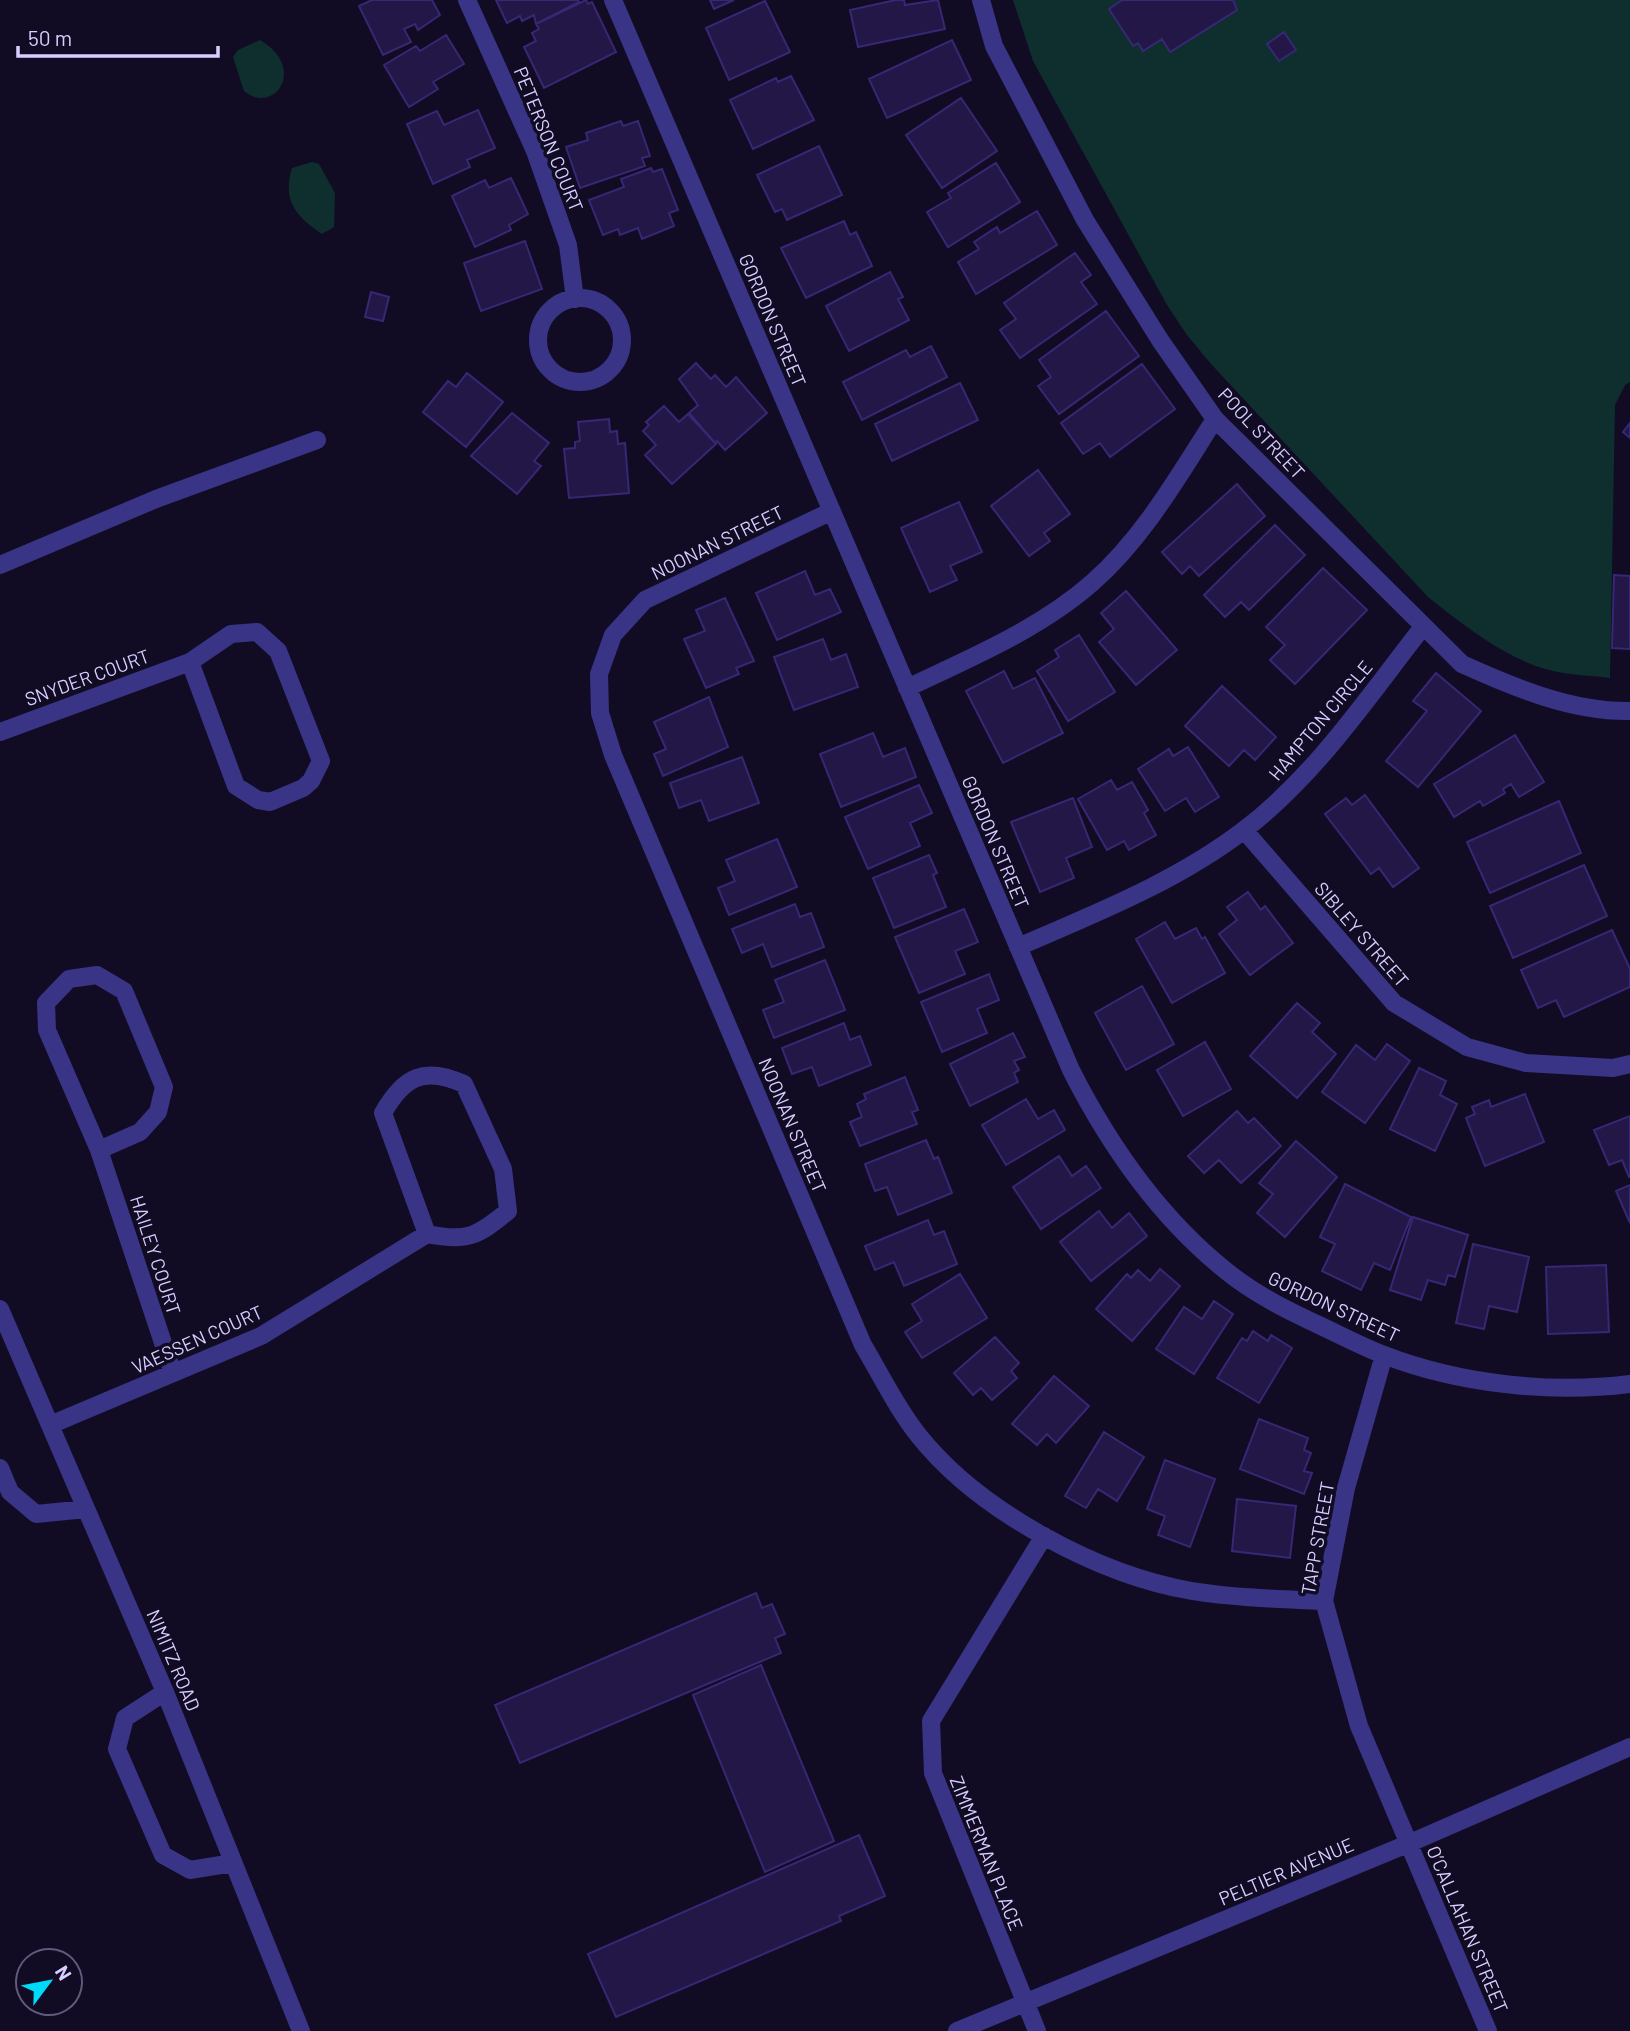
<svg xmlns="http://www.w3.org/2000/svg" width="1630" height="2031" viewBox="0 0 1630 2031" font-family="Barlow,sans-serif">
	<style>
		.green { fill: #0f2e2e }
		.building { fill: #221746; stroke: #382774; stroke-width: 2 }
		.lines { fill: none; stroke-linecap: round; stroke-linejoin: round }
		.minor { stroke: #393486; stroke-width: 18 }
		.labels { text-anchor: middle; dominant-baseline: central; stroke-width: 7; stroke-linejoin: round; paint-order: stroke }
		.street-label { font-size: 19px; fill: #d6cfff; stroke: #110c24 }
	</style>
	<rect width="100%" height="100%" fill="#110c24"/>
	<!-- green -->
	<path class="green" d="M1013 0H1630V382L1625 385 1615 405 1610 678C1589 675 1565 675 1545 669 1502 656 1462 624 1428 597L1211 364 1187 335 1167 305 1033 61Z
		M260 40C308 68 274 116 244 91L233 57 238 50Z
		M312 162 319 164 335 193 334 227 322 234C296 216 282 201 292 168Z"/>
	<!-- building -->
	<path class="building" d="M372 0H432L440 15 418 30 415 24 404 29 411 42 383 55 359 6Z
		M496 0H578L579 2 536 24 534 15 522 21 520 16 507 23Z
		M586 0 588 4 592 2 616 52 544 88 524 47 536 41 532 33 539 29 536 24Z
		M710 0H734L714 9Z
		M896 0H904L905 5 938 0 945 29 858 47 850 10Z
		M1233 0 1237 10 1170 52 1162 39 1143 51 1138 43 1133 46 1109 9 1122 0Z
		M765 1 790 52 729 80 706 28Z
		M1284 32 1296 50 1279 61 1267 44Z
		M446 35 464 64 433 82 438 89 409 107 384 65 416 46 420 51Z
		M952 40 971 80 887 118 869 79Z
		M791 76 814 120 753 149 730 100 776 78 778 82Z
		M961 98 997 151 942 188 906 135Z
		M478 110 495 148 467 160 470 167 433 184 407 124 437 111 444 125Z
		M621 121 623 126 638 121 650 156 642 158 645 166 580 188 566 147 588 140 586 133Z
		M819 146 842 195 787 220 782 209 775 212 757 175Z
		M996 163 1020 202 948 247 927 212 951 198 948 193Z
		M651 168 653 172 662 169 678 210 669 213 674 226 642 239 638 228 620 235 618 229 603 235 589 200 624 187 621 179Z
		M511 178 528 214 509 225 511 230 475 247 452 196 485 180 489 188Z
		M1037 211 1057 245 976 294 958 262 979 249 974 242 997 227 1000 233Z
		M844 221 850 235 856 232 872 266 806 298 781 248Z
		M525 241 542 289 481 311 464 263Z
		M1075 253 1091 275 1081 282 1097 304 1020 358 1000 330 1016 319 1004 303Z
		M890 272 903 297 898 299 909 320 849 351 826 306Z
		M371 292 389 297 383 321 365 317Z
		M1106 311 1139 356 1059 414 1038 386 1051 377 1039 360Z
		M931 346 947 377 862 420 843 382 906 350 910 357Z
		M696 363 711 379 715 375 726 387 736 377 767 413 725 450 717 441 715 443 689 413 698 405 679 379Z
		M1142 364 1175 409 1110 457 1100 443 1083 454 1061 423Z
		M467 373 503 402 466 447 423 412 448 381 456 387Z
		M960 383 978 420 892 461 875 424Z
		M664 406 679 422 688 414 716 444 672 484 645 455 656 445 643 431 649 425 646 422Z
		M512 413 549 443 534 461 541 466 517 494 471 456Z
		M609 419 610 432 617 431 618 444 625 443 629 493 569 498 564 449 575 448V442L580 441 578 422Z
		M1630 423V438L1623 432Z
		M1038 470 1070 514 1044 533 1050 541 1029 556 991 506Z
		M1237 484 1265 516 1199 576 1190 566 1182 574 1162 552Z
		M959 502 982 552 950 566 957 580 930 592 901 528Z
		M1275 525 1305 555 1249 610 1241 602 1225 617 1204 595Z
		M1323 568 1367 610 1295 684 1270 660 1285 645 1266 627Z
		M805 571 815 595 830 589 841 612 777 640 756 593Z
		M1614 575 1630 576V649L1612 648Z
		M1126 591 1177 650 1136 685 1099 642 1114 629 1101 613Z
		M725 598 754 661 736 668 739 674 706 688 684 639 705 631 696 610Z
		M1079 635 1115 692 1068 721 1037 671 1059 657 1055 650Z
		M823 639 831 660 846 654 858 687 794 710 774 657Z
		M1004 671 1013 689 1035 678 1063 733 1003 763 966 691Z
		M1436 673 1481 711 1418 787 1386 761 1427 711 1413 701Z
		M1222 686 1276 737 1255 760 1244 750 1229 766 1185 726Z
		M709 697 728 747 663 776 654 754 666 749 654 722Z
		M873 733 883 757 905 748 916 777 841 807 820 754Z
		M1515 735 1544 782 1519 797 1511 784 1503 789 1505 793 1483 806 1480 801 1454 817 1434 784Z
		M1188 747 1219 797 1195 812 1186 798 1165 811 1138 769 1169 749 1173 756Z
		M742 757 759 803 709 821 701 800 679 808 670 783Z
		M1111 780 1117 790 1132 782 1148 810 1144 813 1156 835 1129 850 1124 841 1107 850 1078 799Z
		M919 785 932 813 910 823 920 846 868 869 845 817Z
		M1365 795 1419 868 1393 887 1379 868 1371 874 1325 814 1346 798 1352 805Z
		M1073 798 1092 847 1066 858 1074 878 1040 892 1011 822Z
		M1559 801 1581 853 1490 893 1467 842Z
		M777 839 797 887 729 915 718 888 735 881 726 860Z
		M929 855 937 873 933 875 946 907 894 928 873 878Z
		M1584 865 1607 916 1513 958 1490 906Z
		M1248 892 1261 910 1265 906 1293 943 1250 975 1219 934 1237 920 1227 907Z
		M795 904 800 917 811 913 824 947 772 967 763 944 742 953 732 929Z
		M964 909 978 942 955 951 965 974 919 993 895 937Z
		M1165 922 1175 939 1196 928 1202 939 1205 937 1225 973 1172 1003 1136 939Z
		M1612 930 1630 969V987L1564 1017 1556 1000 1538 1008 1521 970Z
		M825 960 845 1010 774 1038 763 1010 784 1002 775 980Z
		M989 974 999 1000 977 1009 987 1033 942 1052 921 1002Z
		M1142 986 1174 1044 1126 1070 1095 1013Z
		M1297 1003 1320 1023 1312 1032 1336 1054 1297 1098 1250 1056Z
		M844 1023 850 1040 860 1036 871 1065 819 1086 812 1067 792 1074 782 1048Z
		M1013 1033 1025 1057 1014 1061 1019 1070 1014 1073 1018 1082 970 1106 950 1064Z
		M1205 1042 1231 1089 1183 1116 1157 1070Z
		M1387 1044 1410 1061 1365 1123 1322 1092 1356 1045 1375 1060Z
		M1419 1068 1446 1081 1440 1095 1457 1104 1435 1151 1390 1129Z
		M905 1077 918 1110 912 1112 917 1124 860 1146 850 1122 862 1117 857 1104 866 1099 864 1094Z
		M1525 1094 1544 1142 1485 1166 1466 1118 1475 1114 1472 1107 1489 1100 1491 1107Z
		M1026 1099 1038 1119 1054 1110 1065 1130 1006 1165 982 1125Z
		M1237 1111 1248 1123 1254 1118 1281 1146 1241 1183 1219 1160 1204 1173 1188 1156Z
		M1630 1116V1177H1629L1622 1160 1609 1165 1594 1130Z
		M926 1140 934 1159 938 1157 952 1193 898 1215 887 1187 875 1191 865 1164Z
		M1296 1141 1337 1177 1285 1237 1257 1213 1273 1194 1259 1183Z
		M1059 1156 1072 1176 1086 1166 1101 1188 1041 1229 1013 1187Z
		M1345 1184 1411 1217 1390 1270 1374 1263 1361 1290 1322 1271 1335 1244 1320 1237Z
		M1630 1185V1223L1616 1191Z
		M1099 1211 1112 1228 1129 1213 1147 1236 1091 1281 1060 1242Z
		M1413 1217 1468 1235 1455 1277 1448 1275 1445 1285 1428 1280 1421 1300 1390 1290Z
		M928 1220 934 1235 944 1231 957 1264 904 1286 894 1262 875 1270 865 1246Z
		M1473 1244 1529 1257 1517 1312 1489 1306 1484 1329 1456 1323Z
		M1606 1265 1609 1332 1548 1334 1546 1267Z
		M1160 1269 1180 1286 1132 1341 1096 1309 1127 1274 1131 1278 1138 1270 1150 1281Z
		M960 1274 987 1318 922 1358 905 1332 922 1321 912 1304Z
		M1214 1301 1233 1314 1194 1374 1156 1349 1184 1307 1202 1319Z
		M1253 1331 1268 1341 1271 1335 1292 1348 1259 1403 1217 1378 1242 1338 1247 1341Z
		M995 1337 1019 1363 1011 1371 1017 1378 992 1400 981 1388 973 1395 954 1373Z
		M1054 1376 1089 1406 1056 1443 1047 1434 1037 1445 1012 1424Z
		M1259 1419 1308 1438 1304 1450 1311 1453 1304 1471 1312 1473 1304 1494 1240 1469Z
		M1104 1432 1144 1457 1117 1501 1098 1489 1086 1508 1065 1496Z
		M1165 1460 1215 1479 1190 1547 1158 1535 1165 1516 1147 1509Z
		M1237 1499 1296 1506 1290 1558 1232 1551Z
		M756 1593 762 1608 772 1604 785 1634 775 1638 781 1653 520 1763 495 1705Z
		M761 1665 834 1841 765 1872 693 1695Z
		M859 1835 885 1896 839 1916 841 1921 616 2017 588 1954Z"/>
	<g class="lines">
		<!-- minor -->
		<path class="minor" d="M467 0 535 151 568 245 575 299
			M613 0 1071 1070C1109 1145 1158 1216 1225 1270 1254 1294 1287 1310 1321 1326 1342 1336 1363 1347 1384 1355 1459 1384 1551 1394 1630 1384
			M981 0 994 46 1085 220 1160 340 1215 419 1462 664C1515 688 1572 712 1630 711
			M538 340a42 42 0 1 1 84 0a42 42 0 1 1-84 0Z
			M832 511 645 600 613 635 599 674 600 713 613 755 863 1345C881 1375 897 1409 919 1436 979 1511 1098 1575 1192 1591 1236 1598 1280 1599 1324 1601
			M0 565 156 499 317 440
			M907 688C970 658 1040 629 1093 582 1144 537 1179 475 1215 419
			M0 732 190 662 231 634 257 632 278 651 321 761 311 781 303 788 270 802 258 800 236 786 190 662
			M1244 830 1394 1003 1467 1047 1526 1063 1613 1068 1630 1064
			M1018 947C1096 913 1176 882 1244 830 1316 775 1367 698 1422 628
			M99 1150 140 1132 158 1112 164 1087 124 991 97 975 69 979 46 1003 47 1030 99 1150 173 1373
			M0 1309 165 1692 301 2031
			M1384 1355 1346 1488 1324 1601 1359 1726 1488 2031
			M50 1425 261 1336 427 1234 383 1113C404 1076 425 1066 464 1084L503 1169 508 1211C477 1237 466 1242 427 1234
			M0 1468 10 1492 36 1514 86 1509
			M165 1692 125 1718 117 1749 163 1855 190 1870 233 1863
			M957 2031 1410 1843 1630 1747
			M1037 2031 933 1773 931 1721 1044 1536"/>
	</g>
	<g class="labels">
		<!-- street labels -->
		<g class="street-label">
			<text transform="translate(549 139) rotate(68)">PETERSON COURT</text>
			<text transform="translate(773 320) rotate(67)">GORDON STREET</text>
			<text transform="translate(1262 433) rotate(47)">POOL STREET</text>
			<text transform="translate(717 542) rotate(-26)">NOONAN STREET</text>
			<text transform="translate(87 677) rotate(-20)">SNYDER COURT</text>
			<text transform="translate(1320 720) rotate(-50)">HAMPTON CIRCLE</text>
			<text transform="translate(996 842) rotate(67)">GORDON STREET</text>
			<text transform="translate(1362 934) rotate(49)">SIBLEY STREET</text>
			<text transform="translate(793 1125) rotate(67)">NOONAN STREET</text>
			<text transform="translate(156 1255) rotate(72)">HAILEY COURT</text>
			<text transform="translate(1334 1306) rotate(25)">GORDON STREET</text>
			<text transform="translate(197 1339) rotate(-24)">VAESSEN COURT</text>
			<text transform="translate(1317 1538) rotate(-80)">TAPP STREET</text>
			<text transform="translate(174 1660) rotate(67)">NIMITZ ROAD</text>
			<text transform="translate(987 1853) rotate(68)">ZIMMERMAN PLACE</text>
			<text transform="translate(1286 1871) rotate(-23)">PELTIER AVENUE</text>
			<text transform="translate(1468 1929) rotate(67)">O’CALLAHAN STREET</text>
		</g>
	</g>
	<!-- north arrow -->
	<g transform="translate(49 1982) rotate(58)"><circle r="33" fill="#110c24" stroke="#605a7c" stroke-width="2"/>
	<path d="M0-5L12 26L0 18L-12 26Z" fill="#00dafa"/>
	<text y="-10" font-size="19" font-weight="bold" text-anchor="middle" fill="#d6cfff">N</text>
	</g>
	<!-- scale -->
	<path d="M18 46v10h200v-10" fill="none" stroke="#d6cfff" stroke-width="3.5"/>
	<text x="28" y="46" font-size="21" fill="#d6cfff" stroke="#110c24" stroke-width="5" paint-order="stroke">50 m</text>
</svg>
